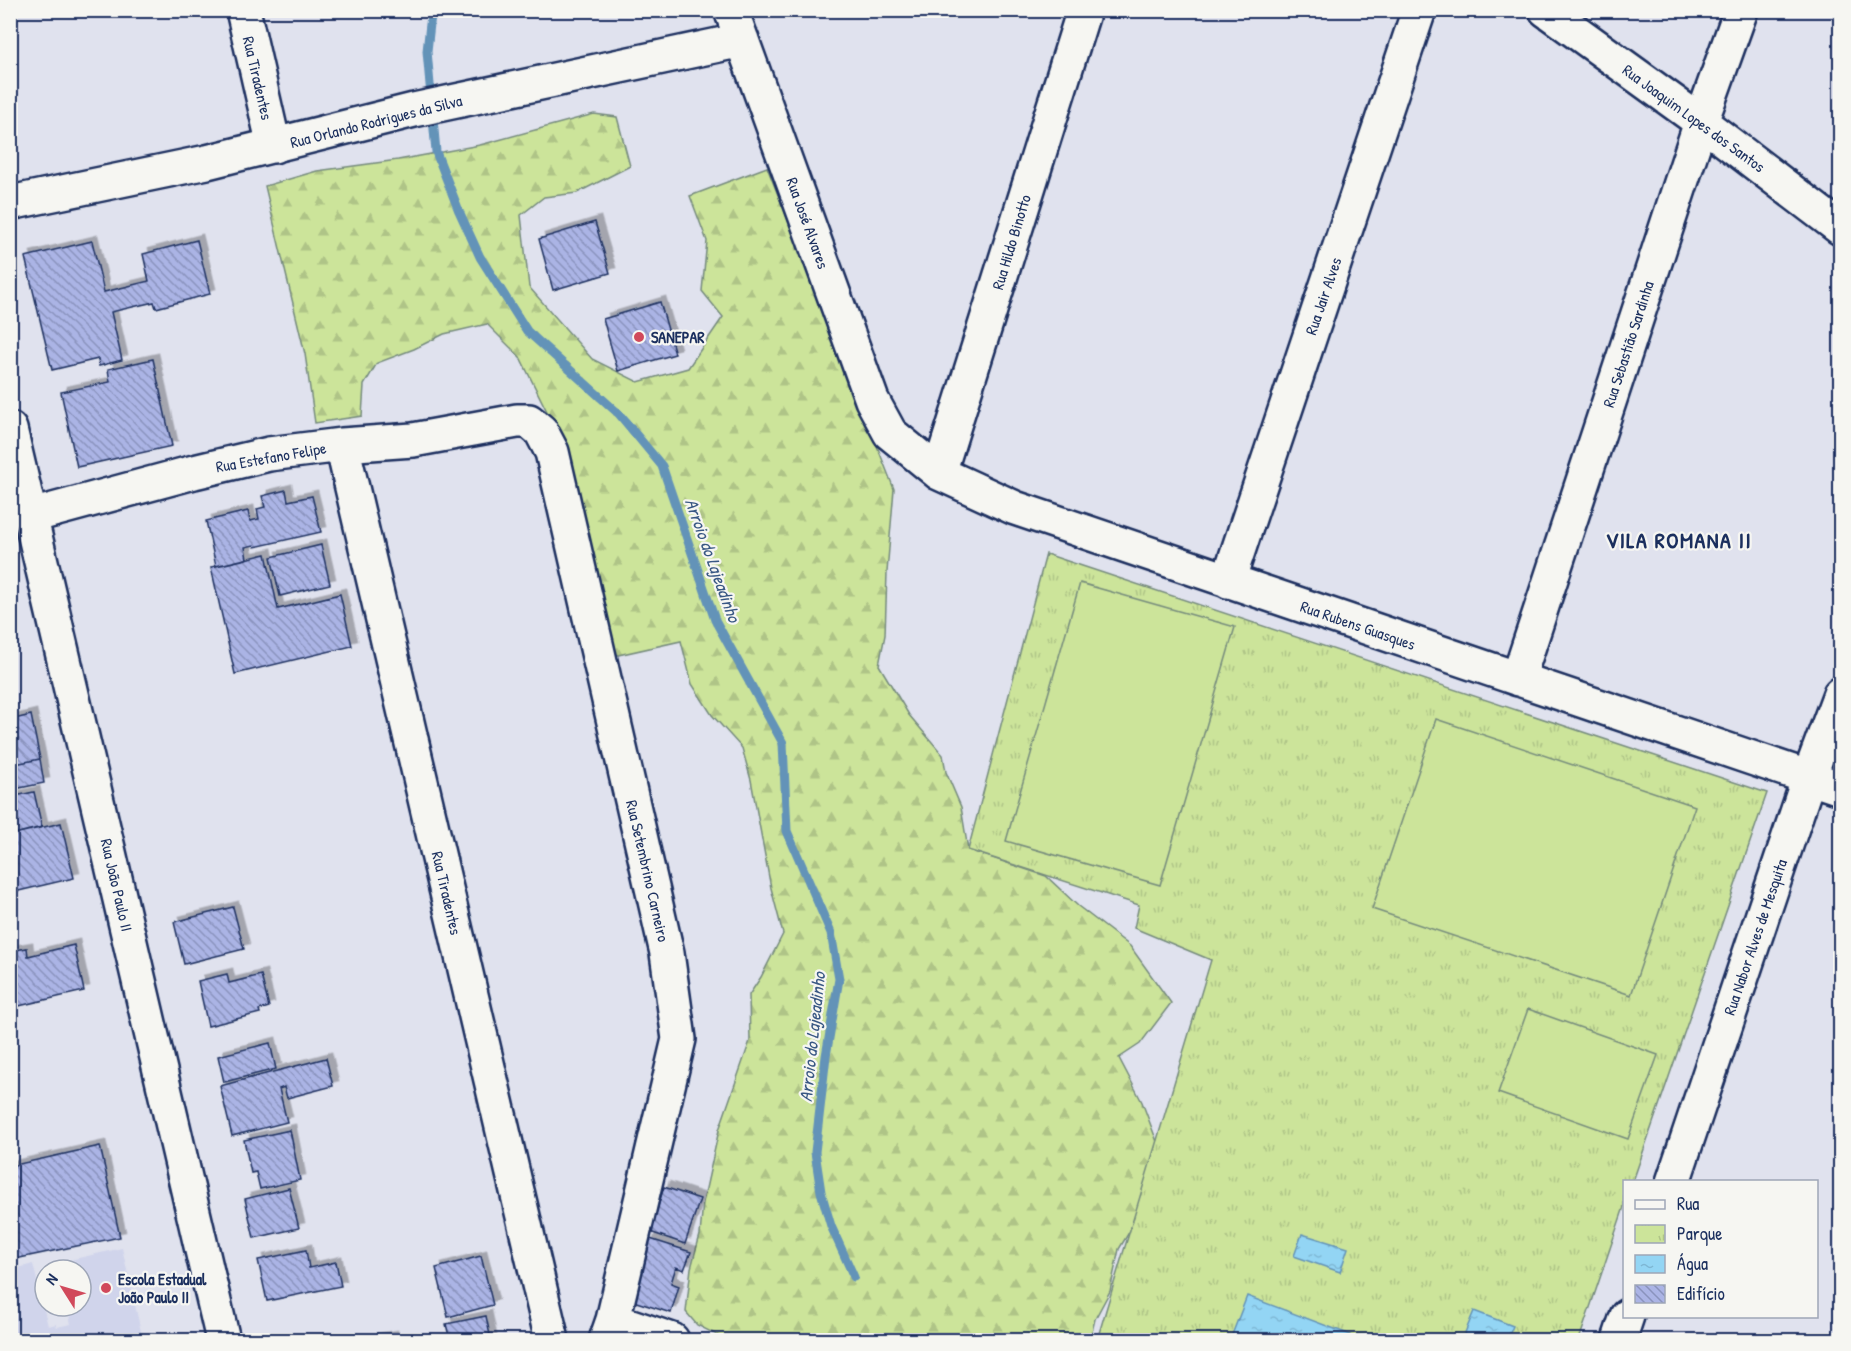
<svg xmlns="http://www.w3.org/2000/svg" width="1851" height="1351" viewBox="0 0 1851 1351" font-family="'Patrick Hand',sans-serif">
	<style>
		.built { fill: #d0d4eb }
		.forest { fill: url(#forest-firs); stroke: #748a7c; stroke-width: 1.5 }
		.park { fill: url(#park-tufts); stroke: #748a7c; stroke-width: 1.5 }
		.garden { fill: #cce49a; stroke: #748a7c; stroke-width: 1.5 }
		.water { fill: url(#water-ripples); stroke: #6393b8; stroke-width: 1.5 }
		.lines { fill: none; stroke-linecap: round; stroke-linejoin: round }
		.stream { stroke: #6393b8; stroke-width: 9 }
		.building { fill: url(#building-back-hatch); stroke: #1b2f5e; stroke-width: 1.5; filter: url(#shadow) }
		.minor-casing { stroke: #1b2f5e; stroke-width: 38 }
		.minor { stroke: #f6f6f2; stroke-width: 33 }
		.poi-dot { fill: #d1495b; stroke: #f6f6f2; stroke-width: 2 }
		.labels { text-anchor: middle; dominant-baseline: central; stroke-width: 4.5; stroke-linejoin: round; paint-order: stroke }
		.street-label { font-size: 16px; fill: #1b2f5e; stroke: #f6f6f2 }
		.poi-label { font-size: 16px; font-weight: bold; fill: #1b2f5e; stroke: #f6f6f2; text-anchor: start }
		.water-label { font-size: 18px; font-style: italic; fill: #395884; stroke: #f6f6f2 }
		.district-label { font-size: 22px; font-weight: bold; letter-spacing: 1.5px; fill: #1b2f5e; stroke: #f6f6f2 }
	</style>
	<defs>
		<pattern id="forest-firs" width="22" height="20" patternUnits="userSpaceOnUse" patternTransform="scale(1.5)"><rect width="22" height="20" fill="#cce49a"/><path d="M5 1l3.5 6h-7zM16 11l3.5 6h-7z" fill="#afc487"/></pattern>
		<pattern id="park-tufts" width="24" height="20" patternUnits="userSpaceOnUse" patternTransform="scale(1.5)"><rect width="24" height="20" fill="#cce49a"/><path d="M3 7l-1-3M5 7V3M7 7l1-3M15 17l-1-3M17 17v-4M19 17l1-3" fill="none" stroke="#afc487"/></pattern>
		<pattern id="water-ripples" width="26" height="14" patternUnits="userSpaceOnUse" patternTransform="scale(1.5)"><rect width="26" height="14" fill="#93d5f4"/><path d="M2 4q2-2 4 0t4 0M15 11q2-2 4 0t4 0" fill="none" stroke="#7eb7d4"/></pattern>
		<pattern id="building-back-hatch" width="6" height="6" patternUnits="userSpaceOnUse" patternTransform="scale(1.5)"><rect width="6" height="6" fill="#abb4e5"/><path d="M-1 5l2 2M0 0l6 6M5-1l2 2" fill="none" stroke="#8a93bd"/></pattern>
		<filter id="shadow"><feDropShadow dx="5.5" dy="-5.5" stdDeviation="0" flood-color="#0004"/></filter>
	</defs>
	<rect width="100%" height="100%" fill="#e0e2ee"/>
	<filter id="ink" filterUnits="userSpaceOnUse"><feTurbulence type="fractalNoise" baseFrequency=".0167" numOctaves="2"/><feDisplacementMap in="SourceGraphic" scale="12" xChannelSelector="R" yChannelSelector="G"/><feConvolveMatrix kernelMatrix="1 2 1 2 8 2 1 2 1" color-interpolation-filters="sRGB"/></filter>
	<g filter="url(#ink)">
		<!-- built -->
		<path class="built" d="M122 1248 143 1340H75L73 1335 63 1337 64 1340H11V1270L33 1264 48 1326 56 1324 57 1327 71 1324 67 1306H81V1270H59L57 1263Z"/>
		<!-- forest -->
		<path class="forest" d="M594 114 617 117 630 166 577 193 544 197 521 215 529 287 592 359 638 382 688 368 723 317 702 291 707 241 690 196 767 167 894 489 887 572 885 635 879 665 909 715 943 755 946 772 961 807 968 850 1046 876 1078 906 1130 946 1171 1003 1140 1044 1119 1058 1142 1102 1159 1147 1131 1229 1119 1249 1110 1291 1095 1319 1090 1340H727L697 1325 686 1312 691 1268 700 1235 703 1202 719 1130 750 1041 749 995 761 977 783 934 771 888 751 780 742 748 712 715 692 684 681 641 609 657 579 536 572 462 520 357 487 324 444 334 414 349 377 363 364 385 362 416 315 423 305 354 265 186 317 171 398 160 480 145Z"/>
		<!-- park -->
		<path class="park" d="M1046 554 1767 793 1633 1181 1624 1182V1207L1579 1340H1097L1211 960 1134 928 1139 905 968 850Z"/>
		<!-- garden -->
		<path class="garden" d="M1080 583 1235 627 1160 885 1006 841Z
			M1436 719 1695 806 1631 995 1372 909Z
			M1528 1009 1658 1055 1628 1139 1498 1093Z"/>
		<!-- water -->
		<path class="water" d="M1302 1234 1348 1248 1340 1272 1294 1256Z
			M1247 1296 1351 1335 1350 1340H1230Z
			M1474 1311 1513 1326 1507 1340H1462Z"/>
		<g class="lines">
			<!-- stream -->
			<path class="stream" d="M435 10 431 15 427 51 436 152 459 211 480 257 527 331 619 414 662 466 715 620 783 743 787 831 831 933 839 979 826 1056 815 1152 821 1192 831 1226 854 1277"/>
		</g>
		<!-- building -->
		<path class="building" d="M595 222 610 273 553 290 539 239Z
			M197 240 210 294 156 308 154 302 111 312 122 360 99 366 98 359 52 370 25 257 92 241 104 292 149 281 143 254Z
			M660 302 675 354 618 371 603 319Z
			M153 359 172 446 77 467 61 392 110 382 108 369Z
			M286 490 288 501 312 496 321 532 255 547 254 545 245 547 247 559 216 566 206 521 248 511 250 521 259 519 257 509 265 507 262 496Z
			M321 545 330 584 280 596 271 557Z
			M266 554 278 609 340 594 352 646 235 674 211 567Z
			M31 715 40 759 10 765V720Z
			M40 759 44 783 10 790V765Z
			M34 792 42 827 10 835V797Z
			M61 823 74 878 10 893V835Z
			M233 907 244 949 184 964 174 922Z
			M74 945 84 991 10 1008V951L27 948 28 956Z
			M227 974 229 983 261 975 269 1007 259 1010 260 1013 208 1026 198 981Z
			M270 1043 276 1069 224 1082 218 1056Z
			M326 1058 333 1086 287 1098 284 1087 279 1089 287 1122 232 1136 220 1086Z
			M290 1130 300 1180 260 1189 256 1172 251 1173 244 1140Z
			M100 1146 120 1237 10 1260V1166Z
			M664 1187 700 1199 685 1244 650 1232Z
			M289 1188 299 1228 254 1238 245 1199Z
			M650 1239 691 1252 684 1270 676 1267 671 1283 679 1286 671 1313 630 1300Z
			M306 1250 309 1268 336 1262 341 1286 267 1301 258 1260Z
			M481 1256 493 1305 448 1317 436 1268Z
			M486 1316 491 1340H450L446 1324Z
			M392 1336 393 1340H367Z"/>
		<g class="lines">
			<!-- minor casing -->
			<g class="minor-casing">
				<path id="minor" d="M243 10 274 146
					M731 10 872 400 890 433 939 473 1015 508 1840 788
					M1546 10 1701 122 1840 228
					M10 203 207 162 414 110 742 40
					M10 429 223 1340
					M342 445 552 1340
					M939 473 1084 10
					M31 516 194 472 269 454 342 445 413 440 517 421H529L541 431 552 452 667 953 679 1039 613 1320 606 1340
					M1228 581 1419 10
					M1518 679 1701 122 1741 10
					M1673 1182 1809 777 1840 694
					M613 1320 672 1340
					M1619 1340 1627 1316"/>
			</g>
			<!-- minor -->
			<use href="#minor" class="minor"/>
		</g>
	</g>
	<!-- markers -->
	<g class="poi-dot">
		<circle cx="639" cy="337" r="6"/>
		<circle cx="106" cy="1288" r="6"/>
	</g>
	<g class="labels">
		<!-- street labels -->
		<g class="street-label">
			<text transform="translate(258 78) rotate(77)">Rua Tiradentes</text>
			<text transform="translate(1694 118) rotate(36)">Rua Joaquim Lopes dos Santos</text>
			<text transform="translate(376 121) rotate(-14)">Rua Orlando Rodrigues da Silva</text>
			<text transform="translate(808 223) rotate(70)">Rua José Alvares</text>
			<text transform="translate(1011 242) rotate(-73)">Rua Hildo Binotto</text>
			<text transform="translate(1323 296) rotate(-71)">Rua Jair Alves</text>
			<text transform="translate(1628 344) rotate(-72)">Rua Sebastião Sardinha</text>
			<text transform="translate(271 457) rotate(-10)">Rua Estefano Felipe</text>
			<text transform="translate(1358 625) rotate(19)">Rua Rubens Guasques</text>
			<text transform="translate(648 871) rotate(77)">Rua Setembrino Carneiro</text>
			<text transform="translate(117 885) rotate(77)">Rua João Paulo II</text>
			<text transform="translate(447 893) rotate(77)">Rua Tiradentes</text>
			<text transform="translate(1755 937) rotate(-71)">Rua Nabor Alves de Mesquita</text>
		</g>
		<!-- poi labels -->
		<g class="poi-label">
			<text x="651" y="337">SANEPAR</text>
			<text x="118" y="1279">Escola Estadual<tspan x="118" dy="18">João Paulo II</tspan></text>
		</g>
		<!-- water labels -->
		<g class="water-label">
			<text transform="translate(713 560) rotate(70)">Arroio do Lajeadinho</text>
			<text transform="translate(812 1037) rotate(-84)">Arroio do Lajeadinho</text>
		</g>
		<!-- district labels -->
		<g class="district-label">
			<text x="1679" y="540">VILA ROMANA II</text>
		</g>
	</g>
	<!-- margin -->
	<rect width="1851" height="1351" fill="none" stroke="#f6f6f2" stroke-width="36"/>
	<rect x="18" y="18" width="1815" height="1315" fill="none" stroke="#1b2f5e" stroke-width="2" filter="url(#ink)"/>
	<!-- legend -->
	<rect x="1623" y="1180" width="195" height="138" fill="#f6f6f2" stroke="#9ea6b7" stroke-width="1.5"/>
	<rect x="1635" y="1200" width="30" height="9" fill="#f6f6f2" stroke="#9ea6b7" stroke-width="1.5"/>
	<text x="1677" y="1210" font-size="18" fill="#1b2f5e">Rua</text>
	<rect x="1635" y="1225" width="30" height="18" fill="url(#park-tufts)" stroke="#9ea6b7" stroke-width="1.5"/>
	<text x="1677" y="1240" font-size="18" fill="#1b2f5e">Parque</text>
	<rect x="1635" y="1255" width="30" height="18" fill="url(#water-ripples)" stroke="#9ea6b7" stroke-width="1.5"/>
	<text x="1677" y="1270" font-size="18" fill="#1b2f5e">Água</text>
	<rect x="1635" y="1285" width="30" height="18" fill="url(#building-back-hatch)" stroke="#9ea6b7" stroke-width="1.5"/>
	<text x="1677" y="1300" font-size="18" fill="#1b2f5e">Edifício</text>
	<!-- north arrow -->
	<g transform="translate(63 1288) rotate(307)"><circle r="28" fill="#f6f6f2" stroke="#9ea6b7" stroke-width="1.5"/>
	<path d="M0-4.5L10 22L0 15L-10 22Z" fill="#d1495b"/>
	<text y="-9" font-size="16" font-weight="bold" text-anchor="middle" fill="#1b2f5e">N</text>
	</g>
</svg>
